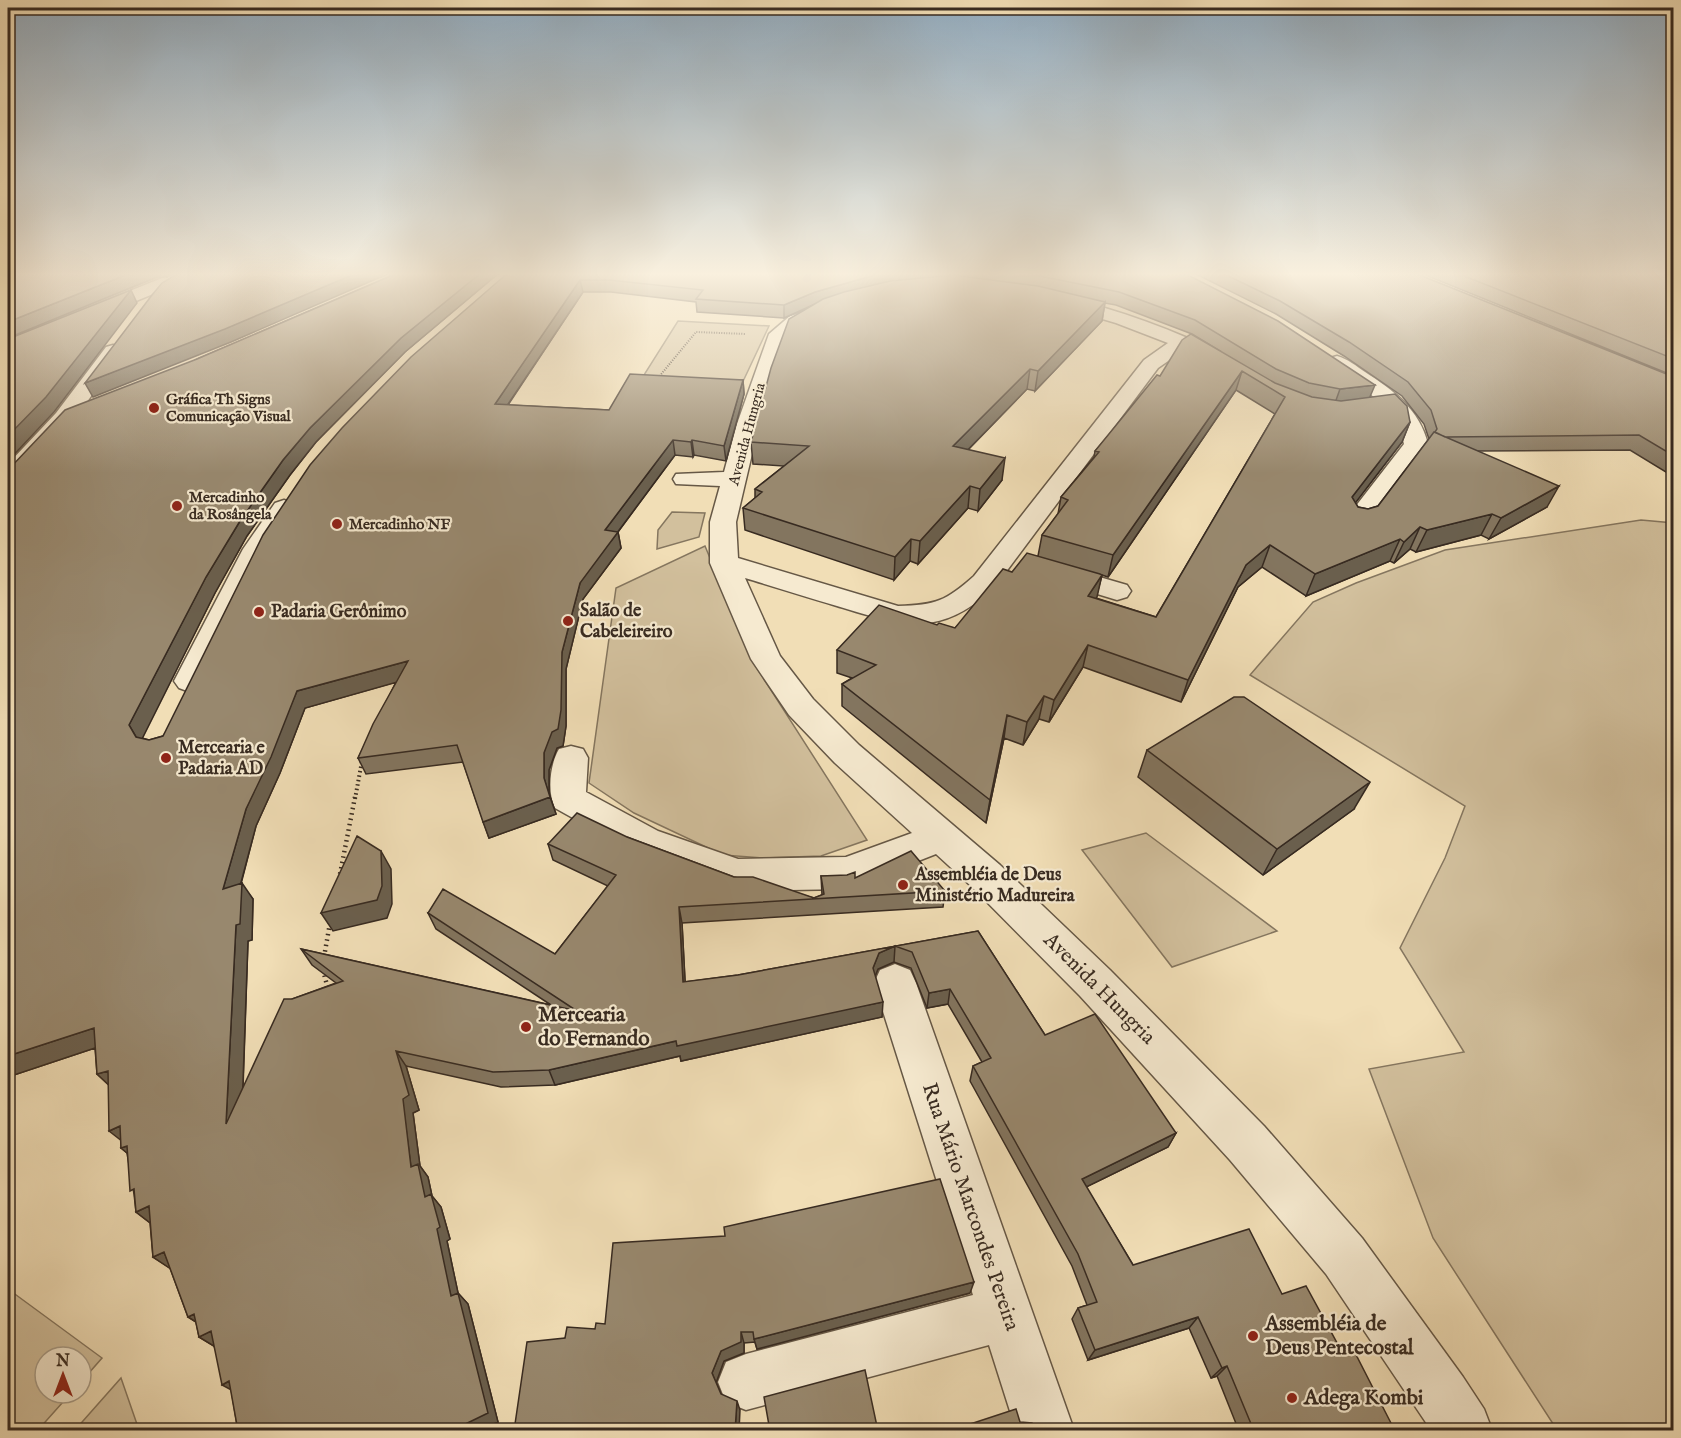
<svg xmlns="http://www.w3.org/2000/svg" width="1681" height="1438" viewBox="0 0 1681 1438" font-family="'IM FELL English',serif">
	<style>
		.green { fill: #d2c09d; stroke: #85765f; stroke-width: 1.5 }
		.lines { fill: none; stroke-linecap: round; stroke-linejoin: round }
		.minor-casing { stroke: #665846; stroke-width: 3 }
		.path-far2 { stroke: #382b21; stroke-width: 2; stroke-dasharray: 1 1.5; stroke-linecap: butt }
		.path-far1 { stroke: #382b21; stroke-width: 4; stroke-dasharray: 1.5 3; stroke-linecap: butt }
		.path { stroke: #382b21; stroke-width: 4.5; stroke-dasharray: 1.5 4; stroke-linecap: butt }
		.minor { fill: #f6ead0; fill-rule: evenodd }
		.wall { fill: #83755f; stroke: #382b21; stroke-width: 1.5; fill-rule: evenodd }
		.shaded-wall { fill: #6a5f4d; stroke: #382b21; stroke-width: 1.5 }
		.building { fill: #98886e; stroke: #382b21; stroke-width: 1.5 }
		.poi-dot { fill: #8f2418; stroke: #f6ead0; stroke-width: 2 }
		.labels { text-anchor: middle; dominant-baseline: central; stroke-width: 4.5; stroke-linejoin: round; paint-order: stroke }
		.far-poi-label { font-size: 15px; font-weight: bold; fill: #382b21; stroke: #f6ead0; text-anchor: start }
		.far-street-label { font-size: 15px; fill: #382b21; stroke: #f6ead0 }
		.poi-label { font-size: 18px; font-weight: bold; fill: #382b21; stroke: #f6ead0; text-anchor: start }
		.near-street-label { font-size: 21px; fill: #382b21; stroke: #f6ead0 }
		.near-poi-label { font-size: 21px; font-weight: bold; fill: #382b21; stroke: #f6ead0; text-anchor: start }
	</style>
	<rect width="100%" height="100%" fill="#f1deb6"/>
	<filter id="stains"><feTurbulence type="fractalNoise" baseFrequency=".00333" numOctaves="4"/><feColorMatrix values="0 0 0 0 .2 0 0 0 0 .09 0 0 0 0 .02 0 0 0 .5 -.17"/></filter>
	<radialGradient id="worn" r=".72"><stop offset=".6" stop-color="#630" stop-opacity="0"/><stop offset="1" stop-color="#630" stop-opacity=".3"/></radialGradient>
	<!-- green -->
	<path class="green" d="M678 321 769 326 738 392 637 386Z
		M672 512 705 513 699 537 657 549 658 530Z
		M1641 520 1674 523 1673 1430H1557L1433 1238 1369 1069 1464 1052 1400 948 1445 858 1465 806 1250 675 1313 602 1356 583 1445 550Z
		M705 546 753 662 867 840 821 856 763 858 723 855 634 813 589 783 616 588Z
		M1146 833 1277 931 1172 967 1082 850Z
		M8 1289 102 1358 81 1382V1357H45V1393H71L38 1430H8Z
		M121 1378 139 1430H75Z"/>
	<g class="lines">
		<!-- minor casing -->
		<g class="minor-casing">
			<path id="minor" d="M177 272H190L193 275 190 279 8 353V340Z
				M1061 296C1119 310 1174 330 1227 356L1230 360 1227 364H1213L1184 350 1158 368 994 588C938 639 902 626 837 606 806 597 775 587 745 578L780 656 813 699 859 745 1000 865 1110 970 1264 1126 1362 1238 1463 1377 1484 1409 1492 1430H1431L1326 1274 1230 1160 1080 996 972 887 936 854 847 889 737 891 632 851 555 808C547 792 550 764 559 749L571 746 583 749 588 758 586 792 658 831 738 859 846 857 912 833 835 763 789 715 751 659 710 563V522L720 486 676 484 673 479 676 474 724 472 737 424 769 334 790 316 825 306 832 308 834 312 832 316 804 324 788 337 759 424 736 522 738 558 898 606C936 605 946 601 974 576L1144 360 1168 343 1116 323 1055 305 1052 301 1055 297Z
				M113 345 120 347 123 351 72 423 17 483 8 485V464L56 413 106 347Z
				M1337 356C1348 359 1356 366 1365 372 1393 390 1420 410 1428 444L1367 526 1358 528 1349 526 1345 520 1404 444C1397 405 1359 387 1330 366L1327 362 1330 358Z
				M284 500 293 503 297 508 269 549 206 681 201 688 190 692 179 688 174 681 243 549 275 503Z
				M1058 565 1127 585 1131 591 1127 597 1117 600 1048 579 1044 573 1048 567Z
				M895 964 910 970 916 983 1074 1430H1016L989 1345 746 1410 726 1402 718 1382 726 1362 746 1354 973 1295 874 983 880 970Z"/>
		</g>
		<!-- path-far2 -->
		<path class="path-far2" d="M658 378 696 332 746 334"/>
		<!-- path-far1 -->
		<path class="path-far1" d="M355 799 362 761"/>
		<!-- path -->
		<path class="path" d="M340 874 355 797
			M324 957 330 923
			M323 970 328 989"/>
		<!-- minor -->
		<use href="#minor" class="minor"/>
	</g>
	<!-- wall -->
	<path class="wall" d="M8 272H176L167 277H157L8 338Z
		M400 272H500L405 352 316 442 290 475 247 536 215 593 142 738 149 740 163 736 509 272H1182L1370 397 1410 422 1402 442 1355 503 1358 507 1368 509 1378 506 1429 439 1424 424 1402 396 1344 356 1276 314 1192 272H1412L1674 377V477L1630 450 1478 451 1547 507 1489 539 1481 535 1416 552 1410 549 1394 563 1390 561 1306 596 1262 567 1238 587 1181 702 1083 667 1049 722 1039 719 1023 745 1004 738 986 823 842 706V684L852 678 837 673V650L937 625 955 628 1012 572 1038 556 1042 535 1058 514 1061 497 1094 457 1095 451 1160 376 1220 351 1192 334 1116 305 1105 303 1102 321 1035 391 1027 389 968 450 1002 480 978 511 968 508 918 564 910 561 894 580 745 530 743 508 755 498V489L784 466 753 464 751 442 810 307 784 318 697 312 696 302 611 292H583L508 405 609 410 743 380 744 394 726 461 694 455 693 457 675 455 618 532 621 548 583 599 566 669V726L563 746 557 748 549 770V793L556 814 489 838 463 762 366 774 358 758 396 682 305 708 280 773 256 826 241 884 253 899 252 940 248 941 243 1089 292 999 336 983 312 965 301 949 551 1005 436 929 428 913 555 954 608 886 553 860 548 844 627 837 734 877 814 898 822 895 821 876 855 878 945 891 943 907 682 923 685 982 738 975 978 931 1045 1035 1176 1133 1168 1147 1086 1187 1133 1265 1282 1294 1341 1350 1395 1431H1239L1217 1376 1211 1378 1189 1328 1088 1360 1072 1319 1078 1308 1087 1305 1072 1266 970 1081 973 1066 982 1062 948 1004 927 1008 911 968 894 962 878 969 875 976 882 1017 681 1061 680 1056 555 1085 501 1087 406 1066 419 1110 413 1113 420 1166 428 1177 432 1196 441 1207 450 1239 447 1241 458 1293 468 1304 498 1422 479 1431H238L231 1389 214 1346 199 1337 196 1322 188 1317 170 1268 153 1257 150 1223 136 1212 134 1194 127 1153 121 1148V1140L109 1085 97 1074 95 1048 8 1077V470L197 359ZM1236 390 1275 414 1156 617 1096 598 1102 575 1108 577Z
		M1418 272H1674V376Z
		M1147 750 1354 809 1263 875 1138 777Z
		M970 1293 757 1349 755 1342 744 1343V1353L724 1361 716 1382 721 1394 740 1410 565 1338 595 1329 605 1324Z"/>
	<!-- shaded-wall -->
	<path class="shaded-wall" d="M133 272H155L157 277 8 338V322Z
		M165 272H176L167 277Z
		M359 272H392L231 342 93 397 85 383Z
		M482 272H500L405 352 316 442 290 475 247 536 215 593 141 741 136 737 129 725 206 577 240 521 283 460 310 428 401 338Z
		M895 272H921L920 281 815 304 784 318V305L815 292 875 275Z
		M580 280 583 292 498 419 495 404Z
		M131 290 137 303 54 412 8 461V436Z
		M1105 302 1102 321 1035 391 1038 371Z
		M1030 369 1027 389 951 467 953 446Z
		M1242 371 1236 390 1108 577 1113 555Z
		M743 380 744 394 726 461 724 446Z
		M1375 385 1369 399 1335 403 1340 389Z
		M1410 422 1402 442 1343 519 1352 497Z
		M673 440 675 455 611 541 618 532 621 548 583 599 566 669V726L563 746 557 748 549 770V795L544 778V753L562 652 580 583 605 530Z
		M692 440 694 455 693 457 691 442Z
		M1005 458 1002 480 978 511 980 489Z
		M970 486 968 508 918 564 920 541Z
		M1559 486 1547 507 1489 539 1501 518Z
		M1492 514 1481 535 1416 552 1427 530Z
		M1420 527 1410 549 1394 563 1404 542Z
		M911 539 910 561 894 580 895 557Z
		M1400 539 1390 561 1306 596 1315 574Z
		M1270 545 1262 567 1238 587 1181 702 1188 680 1246 565Z
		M1102 575 1097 597 1083 618 1088 596Z
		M1088 645 1083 667 1049 722 1054 700Z
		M408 661 415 677 305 708 280 773 256 826 235 905 223 889 246 809 297 691Z
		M1044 696 1039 719 1023 745 1027 722Z
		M1007 715 1004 738 986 823 990 800Z
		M1370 782 1354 809 1263 875 1277 849Z
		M550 797 556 814 489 838 483 822Z
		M381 851 391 869 392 904 387 918 333 931 321 913Z
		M242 883 253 899 252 940 248 941 241 1138 226 1124 236 925Z
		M679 907 682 923 686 998 683 982Z
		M895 946 894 962 878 969 872 984 873 968 879 953Z
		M950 989 948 1004 927 1008 929 993Z
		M883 1002 882 1017 681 1061 680 1056 555 1085 549 1070 676 1041Z
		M94 1028 110 1043 8 1077V1056Z
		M396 1051 406 1066 419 1110 413 1113 420 1166 428 1177 432 1196 441 1207 450 1239 447 1241 458 1293 468 1304 498 1422 479 1431H451V1296L425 1197 411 1167Z
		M108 1071 113 1089 97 1074Z
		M120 1126 127 1145 109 1131Z
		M1176 1133 1168 1147 1076 1192 1082 1179Z
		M127 1146 138 1162 121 1148Z
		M149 1206 153 1225 136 1212Z
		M164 1252 171 1269 153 1257Z
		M974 1282 970 1293 757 1349 754 1339Z
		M194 1314 206 1328 188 1317Z
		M1198 1317 1189 1328 1088 1360 1095 1350Z
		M211 1331 217 1348 199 1337Z
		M741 1332 744 1343V1353L724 1361 716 1383 712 1373 721 1351Z
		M1227 1366 1217 1376 1211 1378 1222 1368Z
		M229 1381 239 1394 222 1385Z
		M737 1401 740 1410 739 1431H735Z"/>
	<!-- building -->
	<path class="building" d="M8 272H133L8 322Z
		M180 272H359L225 329 85 383 152 295 162 283Z
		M400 272H482L401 338 310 428 283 460 240 521 206 577 129 725 136 737 149 740 163 736 263 535 310 465 342 428 411 357 509 272H895L875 275 815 292 784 305 696 299 703 290 609 280H580L495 404 609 410 630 374 743 380 724 446 692 440 691 442 673 440 605 530 618 532 580 583 562 652 561 710 558 729 552 732 544 753V778L550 797 483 822 457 745 358 758 373 724 408 661 297 691 271 757 246 809 223 889 242 883 240 924 236 925 226 1124 284 999H292L343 981 301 949 577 1011 428 913 443 889 555 954 616 875 548 844 577 813 627 837 734 877H753L814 898 824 894 821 876 847 875 855 872V878L911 851 945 891 679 907 683 982 738 975 978 931 1045 1035 1095 1014 1176 1133 1082 1179 1133 1265 1249 1229 1282 1294 1306 1286 1341 1350 1352 1347 1395 1431H1281L1280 1428 1271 1431H1254L1227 1366 1222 1368 1198 1317 1095 1350 1078 1308 1097 1302 1078 1254 973 1066 991 1058 950 989 929 993 912 952 895 946 879 953 873 968 883 1002 677 1046 676 1041 549 1070 493 1072 396 1051 409 1095 403 1099 411 1167 418 1164 425 1197 431 1194 440 1227 437 1229 451 1296 458 1293 488 1413 451 1431H238L229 1381 222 1385 211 1331 199 1337 194 1314 188 1317 164 1252 153 1257 149 1206 136 1212 134 1189 130 1191 127 1146 121 1148 120 1126 109 1131 108 1071 97 1074 94 1028 8 1056V470L65 410 197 359Z
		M1020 272H1182L1278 321 1375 385 1340 389 1309 383 1276 369 1195 320 1119 292Z
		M1220 272H1412L1674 377V456L1639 435 1445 437 1435 432 1437 429 1431 410 1408 382 1349 342 1280 301Z
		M1454 272H1674V359Z
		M953 275 1038 286 1105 302 1038 371 1030 369 953 446 1005 458 980 489 970 486 920 541 911 539 895 557 743 508 762 492 755 489 809 446 751 442 771 368 789 319 823 299 844 292 890 281Z
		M131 290 46 397 8 436V339Z
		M1191 334 1275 383 1312 397 1341 401 1395 394 1407 406 1410 422 1352 497 1358 507 1368 509 1378 506 1434 432 1559 486 1501 518 1492 514 1427 530 1420 527 1404 542 1400 539 1315 574 1270 545 1246 565 1188 680 1088 645 1054 700 1044 696 1027 722 1007 715 990 800 842 684 876 665 837 650 879 605 937 625 939 623 955 628 1003 569 1012 572 1027 553 1100 574 1102 575 1088 596 1156 617 1285 397 1242 371 1113 555 1042 535 1068 500 1061 497 1099 452 1095 451 1157 375 1160 376 1182 340Z
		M1234 697H1244L1370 782 1277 849 1147 750Z
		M357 836 381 851 382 886 377 900 321 913Z
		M940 1179 974 1282 754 1339 753 1332H741V1342L721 1351 712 1373 721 1394 737 1401 735 1431H514L527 1342 565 1338 567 1327 595 1329 596 1323 605 1324 613 1243 725 1236 724 1227Z
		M865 1370 878 1431H770L764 1397Z
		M1016 1409 1020 1422 1032 1423 1035 1431H949Z"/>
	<!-- sky -->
	<linearGradient id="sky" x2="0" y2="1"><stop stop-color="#92acc0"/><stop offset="0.58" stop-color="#f9f0de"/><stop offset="1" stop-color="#f9f0de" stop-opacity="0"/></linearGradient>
	<rect width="1681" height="473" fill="url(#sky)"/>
	<!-- markers -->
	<g class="poi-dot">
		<circle cx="154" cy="408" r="6"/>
		<circle cx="177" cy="506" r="6"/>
		<circle cx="337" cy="524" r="6"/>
		<circle cx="259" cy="612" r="6"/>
		<circle cx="568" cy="621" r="6"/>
		<circle cx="166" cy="758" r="6"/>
		<circle cx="903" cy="885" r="6"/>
		<circle cx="526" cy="1027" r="6"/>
		<circle cx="1253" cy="1336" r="6"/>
		<circle cx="1292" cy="1398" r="6"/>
	</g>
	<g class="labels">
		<!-- far-poi labels -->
		<g class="far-poi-label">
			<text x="166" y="399">Gráfica Th Signs<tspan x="166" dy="17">Comunicação Visual</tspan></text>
			<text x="189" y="497">Mercadinho<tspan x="189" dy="17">da Rosângela</tspan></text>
			<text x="349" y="524">Mercadinho NF</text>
		</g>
		<!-- far-street labels -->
		<g class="far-street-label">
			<text transform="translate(747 434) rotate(-75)">Avenida Hungria</text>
		</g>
		<!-- poi labels -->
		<g class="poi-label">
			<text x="580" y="611">Salão de<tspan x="580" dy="21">Cabeleireiro</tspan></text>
			<text x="271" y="612">Padaria Gerônimo</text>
			<text x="178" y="748">Mercearia e<tspan x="178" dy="21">Padaria AD</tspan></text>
			<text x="915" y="875">Assembléia de Deus<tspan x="915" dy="21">Ministério Madureira</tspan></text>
		</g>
		<!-- near-street labels -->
		<g class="near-street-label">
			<text transform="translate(1099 989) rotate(45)">Avenida Hungria</text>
			<text transform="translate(970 1207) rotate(71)">Rua Mário Marcondes Pereira</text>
		</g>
		<!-- near-poi labels -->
		<g class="near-poi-label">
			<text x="538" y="1015">Mercearia<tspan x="538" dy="24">do Fernando</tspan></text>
			<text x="1265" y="1324">Assembléia de<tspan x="1265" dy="24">Deus Pentecostal</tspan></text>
			<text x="1304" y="1398">Adega Kombi</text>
		</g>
	</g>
	<!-- margin -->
	<rect width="1681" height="1438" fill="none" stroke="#f1deb6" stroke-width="30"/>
	<rect x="9" y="9" width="1663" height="1420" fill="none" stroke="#382b21" stroke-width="3"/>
	<rect x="15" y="15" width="1651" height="1408" fill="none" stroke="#382b21" stroke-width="1.5"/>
	<!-- north arrow -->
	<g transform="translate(63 1375)"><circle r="28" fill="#f6ead0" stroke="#aa9e8a" stroke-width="1.5"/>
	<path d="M0-4.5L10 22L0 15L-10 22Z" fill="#8f2418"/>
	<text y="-9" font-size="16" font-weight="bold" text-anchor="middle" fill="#382b21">N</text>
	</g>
	<rect width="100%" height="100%" filter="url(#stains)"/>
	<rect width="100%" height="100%" fill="url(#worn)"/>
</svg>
